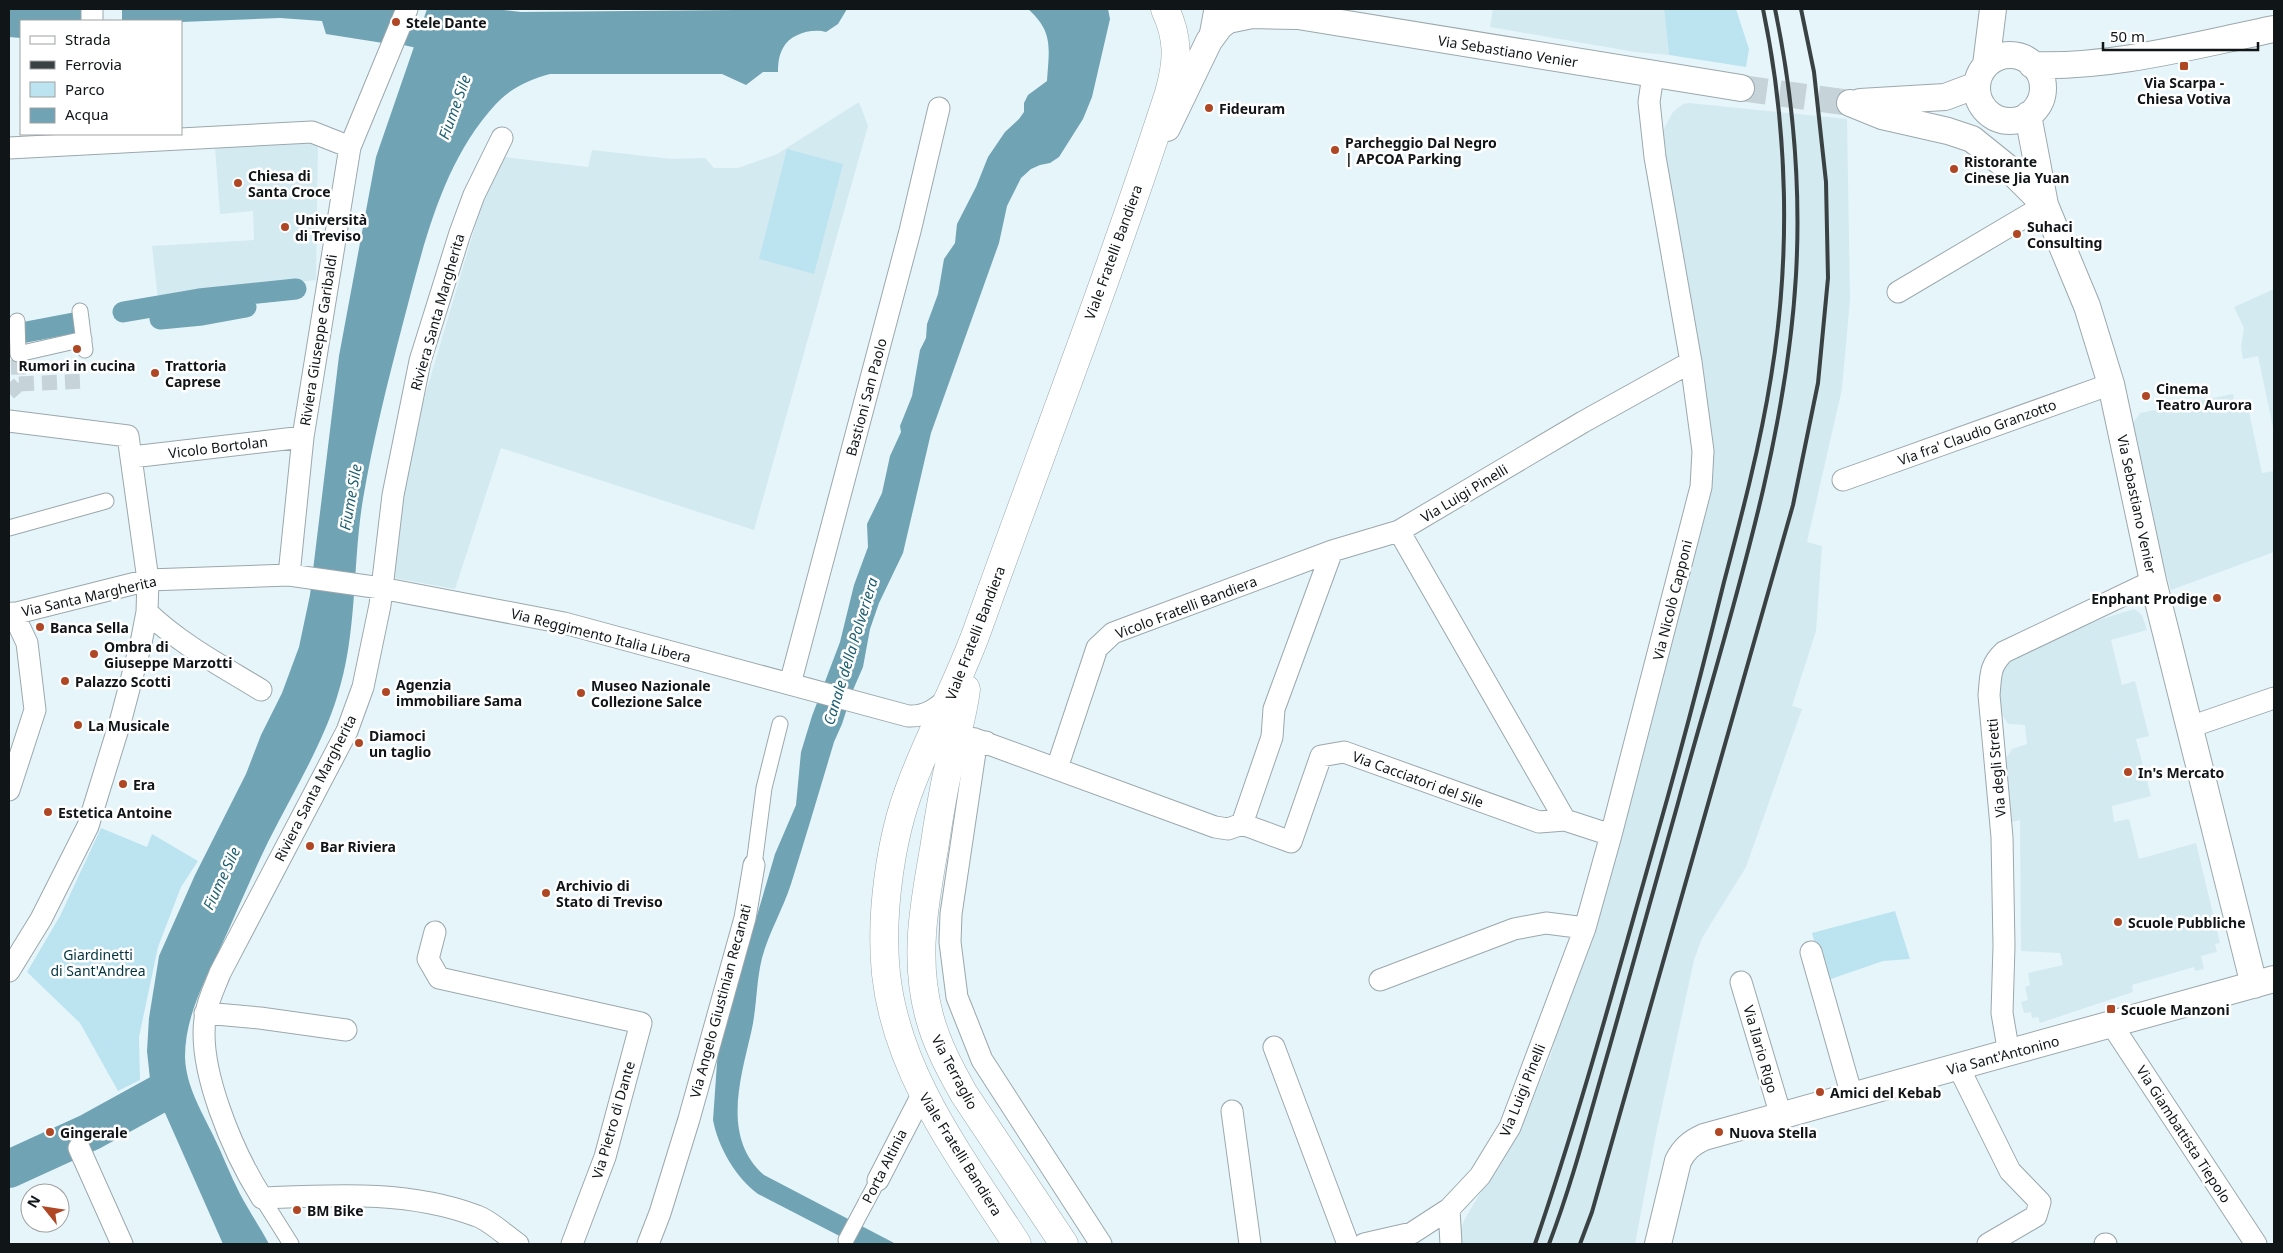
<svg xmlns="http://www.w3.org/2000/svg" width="2283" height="1253" viewBox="0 0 2283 1253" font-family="'Noto Sans',sans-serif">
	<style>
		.built { fill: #d3eaf1 }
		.green { fill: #bce4f0 }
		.water { fill: #70a3b3 }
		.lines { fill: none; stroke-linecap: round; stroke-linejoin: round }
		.canal { stroke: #70a3b3; stroke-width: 21 }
		.river { stroke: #70a3b3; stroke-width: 38 }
		.pedestrian-tunnel { stroke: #c6d3d8; stroke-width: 15; stroke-dasharray: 15 8; stroke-linecap: butt }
		.tertiary-tunnel { stroke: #c6d3d8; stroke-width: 26; stroke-dasharray: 26 13; stroke-linecap: butt }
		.pedestrian-casing { stroke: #9ba8ad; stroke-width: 17 }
		.minor-casing { stroke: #9ba8ad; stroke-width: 23 }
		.tertiary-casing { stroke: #9ba8ad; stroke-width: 28 }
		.primary-casing { stroke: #9ba8ad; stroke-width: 29 }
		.pedestrian { stroke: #fff; stroke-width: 15 }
		.minor { stroke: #fff; stroke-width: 21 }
		.tertiary { stroke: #fff; stroke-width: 26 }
		.primary { stroke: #fff; stroke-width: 28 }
		.rail { stroke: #3a4143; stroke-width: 4 }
		.poi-dot { fill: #af4725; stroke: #fff; stroke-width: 2 }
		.labels { text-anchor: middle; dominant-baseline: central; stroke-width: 5; stroke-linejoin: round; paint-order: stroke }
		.poi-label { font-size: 14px; font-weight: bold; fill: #101517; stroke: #fff; text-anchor: start }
		.street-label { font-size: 14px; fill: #101517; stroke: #fff }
		.park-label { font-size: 14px; fill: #023440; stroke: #fff }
		.water-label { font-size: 15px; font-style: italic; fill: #1c5f71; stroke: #fff }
	</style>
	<rect width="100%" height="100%" fill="#e6f5fa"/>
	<!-- built -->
	<path class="built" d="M1493 9H1664L1669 55 1635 52 1490 27Z
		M859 102 868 126 754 530 501 448 455 589 394 578V532L421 409 496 156 588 167 592 150 671 159 705 158 714 168H738L777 154Z
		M1689 103 1847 119 1850 299 1842 389 1807 542 1822 546 1816 631 1792 706 1802 709 1746 867 1702 938 1694 960 1656 1134 1635 1244H1453L1466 1217 1520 1126 1550 1058 1700 510 1661 134 1673 112 1683 104Z
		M318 140 316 280 158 299 152 246 254 240 253 211 220 214 215 147Z
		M2274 289V432L2258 356 2243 359 2241 347 2244 328 2234 307Z
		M2233 394 2235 404 2247 402 2262 473 2274 471V552L2171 590 2163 563 2131 426 2140 413Z
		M2134 609 2142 615 2147 630 2111 640 2122 685 2135 681 2149 736 2136 739 2151 796 2112 806 2114 822 2129 819 2139 859 2196 843 2220 943 2215 944 2217 952 2201 956 2204 969 2195 971 2194 967 2132 985 2133 992 2040 1023 2038 1017 2032 1018 2031 1012 2024 1013 2021 1002 2028 1000 2025 987 2030 985 2028 973 2063 965 2060 953 2021 951 2020 820 2012 822 2006 758 2012 749 2027 744 2025 725 2008 724 2001 713 1999 671 2009 659 2102 619Z"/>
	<!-- green -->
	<path class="green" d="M1664 9H1736L1749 49 1746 67 1669 55Z
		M787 149 843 164 814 274 759 259Z
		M101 828 147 847 152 834 198 861 181 887 158 947 139 1037 140 1080 118 1091 80 1023 27 972 60 916Z
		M1895 911 1910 959 1883 961 1825 981 1812 933Z"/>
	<!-- water -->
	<path class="water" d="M9 9H82V21H21V38L9 37Z
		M122 9H395L383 43 326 34 322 21 280 18 181 22 122 21Z
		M427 9H495L521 12 847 9 838 24 826 32C812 28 790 34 783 48 779 55 778 63 778 72H763L746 85 722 74H550C530 79 509 89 495 105 441 164 423 248 403 323 388 381 373 440 363 499 352 565 358 632 337 697 321 748 292 794 268 842 252 875 238 909 223 942 206 979 185 1015 185 1057 186 1086 201 1110 213 1135 223 1155 230 1175 240 1194 249 1211 260 1227 269 1244H223L150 1079 147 1051 149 1018 159 956 195 875 246 774 261 735 282 693 299 647 310 595 339 356 376 157Z
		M1028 9H1108L1110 19 1092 97 1083 119 1059 157 1050 163 1040 165 1031 169 1021 178 1007 206 999 243 931 433 903 553 879 603 870 629 863 667 853 690 842 724 834 742C820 789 806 836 791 884 783 909 769 932 762 958 756 982 757 1008 751 1033 740 1080 722 1138 764 1175L896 1244H855L758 1194C736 1178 718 1147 713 1120L718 1049 775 854 796 805 801 752 812 716 840 642 854 585 868 547 867 524 882 493 890 456 901 432 900 426 912 396 920 350 926 338 927 324 938 294 944 259 955 243 957 224 976 187 988 157 1005 132 1019 119 1024 112V103L1028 95 1047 81C1049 49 1054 32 1028 9Z"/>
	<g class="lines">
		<!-- canal -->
		<path class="canal" d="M381 29 446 44
			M123 312 199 299 296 289
			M160 319 202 315 246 307
			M21 333 79 322"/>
		<!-- river -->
		<path class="river" d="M9 1169 90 1132 170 1088"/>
		<!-- pedestrian-tunnel -->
		<path class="pedestrian-tunnel" d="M19 384 87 381
			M9 393 19 384 18 354"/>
		<!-- tertiary-tunnel -->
		<path class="tertiary-tunnel" d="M1741 88 1850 103"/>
		<!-- pedestrian casing -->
		<g class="pedestrian-casing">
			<path id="pedestrian" d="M80 311 85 350
				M17 321 18 354 84 339
				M9 528 106 501
				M754 865 764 788 780 724
				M262 1198 291 1244
				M846 1240 878 1180"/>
		</g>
		<!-- minor casing -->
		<g class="minor-casing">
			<path id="minor" d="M92 21V9
				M1209 41 1215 9
				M502 138 474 195 460 233 420 361 393 495 380 605 363 687 347 731 220 973C215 986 208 1000 206 1013 195 1066 234 1154 262 1198 334 1195 409 1190 477 1216 491 1221 506 1236 518 1244
				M9 148 312 132 350 147
				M1898 292 2045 205
				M9 421 128 436 148 580 147 612 141 643 121 719 88 826 41 919 9 971
				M132 457 303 437
				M1843 480 2111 384
				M1399 531 1565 820 1611 835
				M289 575 303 437 350 147 407 9
				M147 612C180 644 222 666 261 690
				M9 615 148 580 289 575 381 588 564 623 908 716C925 717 937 709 949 697
				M790 684 910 231 939 108
				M2190 727 2274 698
				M986 742 977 748 975 752 951 914 950 942 957 997 982 1060 1101 1244
				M955 743 968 738 975 739 1215 827 1228 829 1242 824 1291 842 1321 756 1344 752 1539 822 1565 820
				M1057 768 1097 648 1113 633 1332 551 1399 531 1583 422 1691 362
				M9 790 35 710 27 643 13 613
				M1242 824 1272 737 1274 709 1332 551
				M435 932 428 959 439 978 641 1023 605 1157 572 1244
				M1811 952 1852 1096
				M1380 980 1514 929 1546 923 1585 928
				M1741 982 1781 1116
				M205 1013 260 1018 346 1030
				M2112 1025 2256 1244
				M1274 1047 1348 1244
				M2009 1054 2002 1013 2004 946 2002 837 1989 695C1991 676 1989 666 2004 652L2153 581
				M1958 1066 2010 1171 2040 1202 2036 1216 1988 1244
				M1232 1111 1250 1244
				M79 1148 122 1244
				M878 1180 923 1093
				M1449 1209 1451 1244
				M648 1244 660 1213 689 1119 745 918 754 865
				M1364 1244 1412 1233 1449 1209 1480 1176 1510 1127 1585 928 1611 835 1701 487 1703 451 1691 362 1655 157 1649 102 1653 75
				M2105 1244H2106"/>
		</g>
		<!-- tertiary casing -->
		<g class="tertiary-casing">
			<path id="tertiary" d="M1277 9 1298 16 1741 88
				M1977 88a33 33 0 1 1 66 0a33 33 0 1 1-66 0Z
				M1986 65 1993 9
				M2032 65C2114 68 2195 45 2274 29
				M1860 102 1945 97 1977 85
				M1850 103 1882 116 1948 131 1972 139 2008 168 2045 205
				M2028 115 2045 205 2087 306 2111 384 2153 581 2254 985
				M1167 128 1209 41 1220 26 1228 20 1252 15 1296 16
				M1658 1244 1678 1161C1684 1149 1691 1143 1704 1137L2274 979"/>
		</g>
		<!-- primary casing -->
		<g class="primary-casing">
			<path id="primary" d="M966 689C963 716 954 743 948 770 942 796 938 823 934 849 924 905 914 959 929 1015 936 1043 950 1069 964 1094L1064 1244
				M1017 1244C963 1160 897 1076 886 974 880 916 890 839 911 785 931 732 958 683 977 631 1041 452 1110 274 1169 93 1178 61 1179 39 1165 9"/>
		</g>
		<!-- pedestrian -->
		<use href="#pedestrian" class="pedestrian"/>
		<!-- minor -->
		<use href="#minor" class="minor"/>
		<!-- tertiary -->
		<use href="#tertiary" class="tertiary"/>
		<!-- primary -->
		<use href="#primary" class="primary"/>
		<!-- rail -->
		<path class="rail" d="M1535 1244C1581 1110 1618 972 1657 835 1681 751 1703 667 1724 582 1742 514 1760 446 1771 377 1791 256 1788 129 1763 9
			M1549 1244C1573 1181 1590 1114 1609 1049 1632 967 1655 886 1678 803 1724 633 1786 452 1796 275 1801 186 1793 96 1775 9
			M1580 1244 1592 1212 1793 505 1818 383 1828 278 1826 182 1814 72 1801 9"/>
	</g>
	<!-- markers -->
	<g class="poi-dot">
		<circle cx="396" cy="22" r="5"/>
		<rect x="2179" y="61" width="10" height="10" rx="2.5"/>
		<circle cx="1209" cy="108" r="5"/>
		<circle cx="1335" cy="150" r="5"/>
		<circle cx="1954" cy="169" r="5"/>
		<circle cx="238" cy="183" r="5"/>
		<circle cx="285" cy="227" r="5"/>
		<circle cx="2017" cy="234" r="5"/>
		<circle cx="77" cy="349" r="5"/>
		<circle cx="155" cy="373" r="5"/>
		<circle cx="2146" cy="396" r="5"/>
		<circle cx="2217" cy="598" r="5"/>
		<circle cx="40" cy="627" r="5"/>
		<circle cx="94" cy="654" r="5"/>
		<circle cx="65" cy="681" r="5"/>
		<circle cx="386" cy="692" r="5"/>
		<circle cx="581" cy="693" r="5"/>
		<circle cx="78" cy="725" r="5"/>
		<circle cx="359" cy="743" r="5"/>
		<circle cx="2128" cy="772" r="5"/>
		<circle cx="123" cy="784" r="5"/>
		<circle cx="48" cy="812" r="5"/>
		<circle cx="310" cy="846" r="5"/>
		<circle cx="546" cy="893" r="5"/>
		<circle cx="2118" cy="922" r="5"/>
		<rect x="2106" y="1004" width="10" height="10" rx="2.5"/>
		<circle cx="1820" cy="1092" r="5"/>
		<circle cx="50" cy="1132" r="5"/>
		<circle cx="1719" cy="1132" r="5"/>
		<circle cx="297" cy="1210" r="5"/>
	</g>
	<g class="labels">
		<!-- poi labels -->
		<g class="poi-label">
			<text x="406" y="22">Stele Dante</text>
			<text x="2184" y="82" text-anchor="middle">Via Scarpa -<tspan x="2184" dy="16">Chiesa Votiva</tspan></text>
			<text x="1219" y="108">Fideuram</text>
			<text x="1345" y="142">Parcheggio Dal Negro<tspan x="1345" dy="16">| APCOA Parking</tspan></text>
			<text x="1964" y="161">Ristorante<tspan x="1964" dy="16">Cinese Jia Yuan</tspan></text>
			<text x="248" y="175">Chiesa di<tspan x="248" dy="16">Santa Croce</tspan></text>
			<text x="295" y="219">Università<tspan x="295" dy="16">di Treviso</tspan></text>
			<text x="2027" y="226">Suhaci<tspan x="2027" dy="16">Consulting</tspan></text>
			<text x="77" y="365" text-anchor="middle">Rumori in cucina</text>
			<text x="165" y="365">Trattoria<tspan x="165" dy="16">Caprese</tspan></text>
			<text x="2156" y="388">Cinema<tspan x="2156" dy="16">Teatro Aurora</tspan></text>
			<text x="2207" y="598" text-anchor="end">Enphant Prodige</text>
			<text x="50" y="627">Banca Sella</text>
			<text x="104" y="646">Ombra di<tspan x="104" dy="16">Giuseppe Marzotti</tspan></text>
			<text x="75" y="681">Palazzo Scotti</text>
			<text x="396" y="684">Agenzia<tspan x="396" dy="16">immobiliare Sama</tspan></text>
			<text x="591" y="685">Museo Nazionale<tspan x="591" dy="16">Collezione Salce</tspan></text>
			<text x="88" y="725">La Musicale</text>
			<text x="369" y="735">Diamoci<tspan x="369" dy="16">un taglio</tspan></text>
			<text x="2138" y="772">In's Mercato</text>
			<text x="133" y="784">Era</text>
			<text x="58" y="812">Estetica Antoine</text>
			<text x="320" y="846">Bar Riviera</text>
			<text x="556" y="885">Archivio di<tspan x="556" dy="16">Stato di Treviso</tspan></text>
			<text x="2128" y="922">Scuole Pubbliche</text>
			<text x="2121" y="1009">Scuole Manzoni</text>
			<text x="1830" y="1092">Amici del Kebab</text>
			<text x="60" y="1132">Gingerale</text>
			<text x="1729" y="1132">Nuova Stella</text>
			<text x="307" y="1210">BM Bike</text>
		</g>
		<!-- street labels -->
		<g class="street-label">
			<text transform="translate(1508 51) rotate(9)">Via Sebastiano Venier</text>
			<text transform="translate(1113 252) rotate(-70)">Viale Fratelli Bandiera</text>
			<text transform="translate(437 312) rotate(-74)">Riviera Santa Margherita</text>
			<text transform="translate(318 340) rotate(-81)">Riviera Giuseppe Garibaldi</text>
			<text transform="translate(866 397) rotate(-75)">Bastioni San Paolo</text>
			<text transform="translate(1977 432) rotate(-20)">Via fra' Claudio Granzotto</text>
			<text transform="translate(218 447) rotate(-7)">Vicolo Bortolan</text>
			<text transform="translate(1464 493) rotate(-31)">Via Luigi Pinelli</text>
			<text transform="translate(2137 504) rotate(78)">Via Sebastiano Venier</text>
			<text transform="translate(89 596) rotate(-13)">Via Santa Margherita</text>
			<text transform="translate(1672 600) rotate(-76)">Via Nicolò Capponi</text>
			<text transform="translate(1186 607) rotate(-21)">Vicolo Fratelli Bandiera</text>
			<text transform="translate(975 633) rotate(-69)">Viale Fratelli Bandiera</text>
			<text transform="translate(601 635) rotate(14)">Via Reggimento Italia Libera</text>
			<text transform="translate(1996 768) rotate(-95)">Via degli Stretti</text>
			<text transform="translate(1418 779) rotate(20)">Via Cacciatori del Sile</text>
			<text transform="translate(315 788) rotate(-63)">Riviera Santa Margherita</text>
			<text transform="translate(720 1001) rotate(-75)">Via Angelo Giustinian Recanati</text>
			<text transform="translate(1761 1049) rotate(74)">Via Ilario Rigo</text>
			<text transform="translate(2003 1055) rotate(-15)">Via Sant'Antonino</text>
			<text transform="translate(955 1072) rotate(62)">Via Terraglio</text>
			<text transform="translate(1522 1090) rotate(-68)">Via Luigi Pinelli</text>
			<text transform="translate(613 1120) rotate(-74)">Via Pietro di Dante</text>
			<text transform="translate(2184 1134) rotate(57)">Via Giambattista Tiepolo</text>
			<text transform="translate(961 1154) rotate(58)">Viale Fratelli Bandiera</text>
			<text transform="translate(884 1166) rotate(-63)">Porta Altinia</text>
		</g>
		<!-- park labels -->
		<g class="park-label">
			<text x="98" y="954">Giardinetti<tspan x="98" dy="16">di Sant'Andrea</tspan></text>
		</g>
		<!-- water labels -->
		<g class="water-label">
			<text transform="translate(454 107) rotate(-70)">Fiume Sile</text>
			<text transform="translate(350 497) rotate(-80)">Fiume Sile</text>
			<text transform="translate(850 651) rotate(-73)">Canale della Polveriera</text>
			<text transform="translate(221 878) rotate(-65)">Fiume Sile</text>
		</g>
	</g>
	<!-- border -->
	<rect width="2283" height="1253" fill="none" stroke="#101517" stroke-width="20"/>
	<!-- legend -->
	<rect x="20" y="20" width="162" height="115" fill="#ffffff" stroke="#9fa1a2"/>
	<rect x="30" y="36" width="25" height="8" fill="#ffffff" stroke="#9fa1a2"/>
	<text x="65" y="45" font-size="15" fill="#101517">Strada</text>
	<rect x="30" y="61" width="25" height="8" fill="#3a4143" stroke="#9fa1a2"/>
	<text x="65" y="70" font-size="15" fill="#101517">Ferrovia</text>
	<rect x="30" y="82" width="25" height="15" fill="#bce4f0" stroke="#9fa1a2"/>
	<text x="65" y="95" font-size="15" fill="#101517">Parco</text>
	<rect x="30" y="108" width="25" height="15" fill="#70a3b3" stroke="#9fa1a2"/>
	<text x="65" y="120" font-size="15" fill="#101517">Acqua</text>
	<!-- north arrow -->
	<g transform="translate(45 1208) rotate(300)"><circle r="24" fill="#ffffff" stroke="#9fa1a2"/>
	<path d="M0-4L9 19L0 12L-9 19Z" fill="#af4725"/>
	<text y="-8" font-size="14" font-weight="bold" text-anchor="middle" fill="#101517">N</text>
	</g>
	<!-- scale -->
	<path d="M2103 42v8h155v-8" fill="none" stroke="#101517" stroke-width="2.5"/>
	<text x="2110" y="42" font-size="15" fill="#101517" stroke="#ffffff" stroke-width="4" paint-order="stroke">50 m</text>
</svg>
